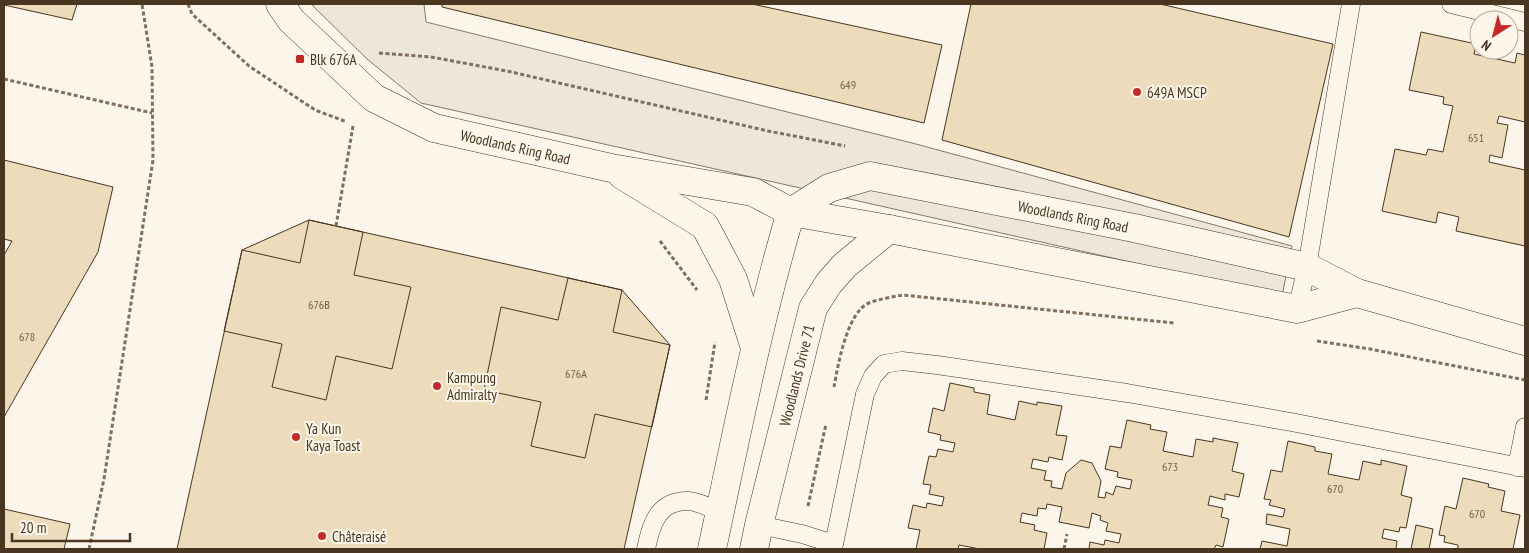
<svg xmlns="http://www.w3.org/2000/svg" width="1529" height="553" viewBox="0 0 1529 553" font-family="'PT Sans Narrow',sans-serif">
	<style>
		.green { fill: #ede6d9; stroke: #887966 }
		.building { fill: #ecdcbc; stroke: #4a3520 }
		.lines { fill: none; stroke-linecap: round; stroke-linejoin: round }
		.service-casing { stroke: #4a3520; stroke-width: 19 }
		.minor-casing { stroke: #4a3520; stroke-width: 29 }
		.path { stroke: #7f6f5c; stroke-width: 3; stroke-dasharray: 4 2.5; stroke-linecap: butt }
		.service { stroke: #fbf6e9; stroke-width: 18 }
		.minor { stroke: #fbf6e9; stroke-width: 28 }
		.poi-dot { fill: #c62828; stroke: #fbf6e9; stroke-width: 2 }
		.labels { text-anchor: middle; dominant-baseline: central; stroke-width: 4; stroke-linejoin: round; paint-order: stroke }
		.number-label { font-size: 12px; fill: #725f47 }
		.poi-label { font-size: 15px; fill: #4a3520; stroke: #fbf6e9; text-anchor: start }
		.street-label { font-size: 15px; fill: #4a3520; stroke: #fbf6e9 }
	</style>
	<rect width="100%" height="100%" fill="#fbf6e9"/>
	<!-- green -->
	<path class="green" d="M311 4H424L426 22 916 144 1292 246 1282 296 421 103 367 59Z"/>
	<!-- building -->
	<path class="building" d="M4 4H77L72 20 4 5Z
		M442 4H752L942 45 924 123 442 7Z
		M971 4H1160L1333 44 1289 237 942 140Z
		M1421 32 1476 44 1474 54 1515 63 1517 53 1525 55V122L1499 116 1497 123 1508 125 1502 158 1490 155 1489 162 1525 170V246L1456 231 1459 217 1438 212 1436 223 1382 211 1395 149 1426 155 1428 149 1443 152 1453 106 1443 104 1444 97 1409 90Z
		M4 160 113 187 98 252 4 417V255L12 241 4 239Z
		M309 220 622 290 670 345 624 549H177L242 250Z
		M309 220 363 232 354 275 411 287 392 369 336 356 326 400 272 387 282 344 224 331 242 250 300 263Z
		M568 278 622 290 613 332 670 345 652 427 595 414 585 458 531 446 541 402 484 390 501 307 558 320Z
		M950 383 974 388V392L990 395 987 414 1015 420 1019 401 1037 405V402L1062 406 1056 435 1067 436 1062 460 1049 457 1048 462 1033 459 1031 468 1046 471 1044 480 1052 481 1051 487 1062 489 1066 473 1081 460 1092 463 1101 481 1098 497 1105 498 1106 492 1113 495 1116 486 1130 489 1132 480 1117 477 1118 472 1105 469 1110 446 1121 448 1127 420 1151 425 1150 429 1167 432 1163 451 1193 457 1196 439 1213 442V438L1238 443 1232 471 1244 474 1239 497 1225 494V500L1210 496 1208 505 1223 508 1221 517 1229 519 1223 547 1216 545 1214 549H1089L1090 542 1104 545 1105 540 1119 543 1121 534 1106 531 1108 523 1100 520 1101 516 1092 513 1089 528 1059 522 1062 507 1047 504 1046 509 1038 508 1037 516 1022 513 1020 522 1035 525 1034 530 1047 533 1044 549H980L959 545 958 549H916L920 530 908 528 913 505 926 508 927 503 942 506 944 497 929 494 931 485 923 484 929 456 936 457 938 449 953 452 955 443 940 440 941 435 928 432 933 408 944 411Z
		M1288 441 1315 447V451L1332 454 1328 474 1359 480 1363 461 1381 465V460L1407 466 1401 495 1412 498 1406 528 1400 527 1399 532 1384 529 1382 538 1397 541 1396 549H1260L1262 541 1287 546 1290 529 1266 524 1267 514 1283 517 1285 509 1269 505 1271 500 1264 499 1271 470 1282 472Z
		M1463 478 1489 484 1488 487 1505 491 1501 511 1520 515 1513 549H1458V545L1444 542 1445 536 1439 535 1445 506 1456 509Z
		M4 509 70 524 64 549H4Z
		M1416 525 1433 529 1429 549H1411Z"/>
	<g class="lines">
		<!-- service casing -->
		<g class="service-casing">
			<path id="service" d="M1451 4 1525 22
				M1297 309 1307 267 1351 4
				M1517 467 1525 427
				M759 525 802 534 834 544
				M646 549C651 524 658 500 689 501 699 502 711 508 720 512
				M833 549 865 394 873 376 884 364 902 361 937 365 1127 393 1291 422 1525 468"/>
		</g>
		<!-- minor casing -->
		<g class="minor-casing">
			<g id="minor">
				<path id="s1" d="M280 4 291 20 374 98 434 128 611 168 753 192 791 212 889 229 1297 309 1357 293"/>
				<path d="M622 175 705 226 733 279 755 348"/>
				<path id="s2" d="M712 549C736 437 758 323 791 212L829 188 870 176 1134 228 1307 267 1357 293 1525 341"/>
				<path id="s3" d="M754 549 759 525 813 308 829 283 845 265 889 229"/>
			</g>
		</g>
		<!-- path -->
		<path class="path" d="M188 4 192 14 249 66 315 110 347 122
			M379 53 431 57 507 71 768 131 845 146
			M4 79 152 113
			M336 226 353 126
			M660 241 697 290
			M1317 341 1370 349 1525 380
			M834 387C838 365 847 312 869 303 879 299 892 297 903 295L1174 323
			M706 400 715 342
			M808 506 826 424
			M89 549 104 479 153 160 152 67 142 4
			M1064 549 1067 534"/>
		<!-- service -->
		<use href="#service" class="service"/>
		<!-- minor -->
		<use href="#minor" class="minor"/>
	</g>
	<!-- markers -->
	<g class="poi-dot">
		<rect x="295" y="54" width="10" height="10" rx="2.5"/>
		<circle cx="1137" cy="92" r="5"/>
		<circle cx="437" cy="386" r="5"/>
		<circle cx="296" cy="437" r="5"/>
		<circle cx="322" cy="536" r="5"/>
	</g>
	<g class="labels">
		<!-- number labels -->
		<g class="number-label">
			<text x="848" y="84">649</text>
			<text x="1476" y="137">651</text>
			<text x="319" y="304">676B</text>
			<text x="27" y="336">678</text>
			<text x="576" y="373">676A</text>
			<text x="1170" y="466">673</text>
			<text x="1335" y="488">670</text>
			<text x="1477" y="513">670</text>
		</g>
		<!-- poi labels -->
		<g class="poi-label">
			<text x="310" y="59">Blk 676A</text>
			<text x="1147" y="92">649A MSCP</text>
			<text x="447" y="377">Kampung<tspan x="447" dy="17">Admiralty</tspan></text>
			<text x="306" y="428">Ya Kun<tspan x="306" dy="17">Kaya Toast</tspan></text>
			<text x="332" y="536">Châteraisé</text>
		</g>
		<!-- street labels -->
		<g class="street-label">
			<text stroke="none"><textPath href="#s1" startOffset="284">Woodlands Ring Road</textPath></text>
			<text stroke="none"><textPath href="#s2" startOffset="641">Woodlands Ring Road</textPath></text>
			<text stroke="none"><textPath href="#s3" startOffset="179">Woodlands Drive 71</textPath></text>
		</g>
	</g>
	<!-- border -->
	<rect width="1529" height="553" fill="none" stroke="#4a3520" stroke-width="10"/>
	<!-- north arrow -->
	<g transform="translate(1494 35) rotate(216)"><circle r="24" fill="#fbf6e9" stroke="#b4a999"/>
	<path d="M0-4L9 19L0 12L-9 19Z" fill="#c62828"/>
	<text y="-8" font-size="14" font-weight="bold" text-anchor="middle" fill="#4a3520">N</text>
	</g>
	<!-- scale -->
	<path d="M12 533v8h118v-8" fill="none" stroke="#4a3520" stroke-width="2.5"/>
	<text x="20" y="533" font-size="15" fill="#4a3520" stroke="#fbf6e9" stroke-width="4" paint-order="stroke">20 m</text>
</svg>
